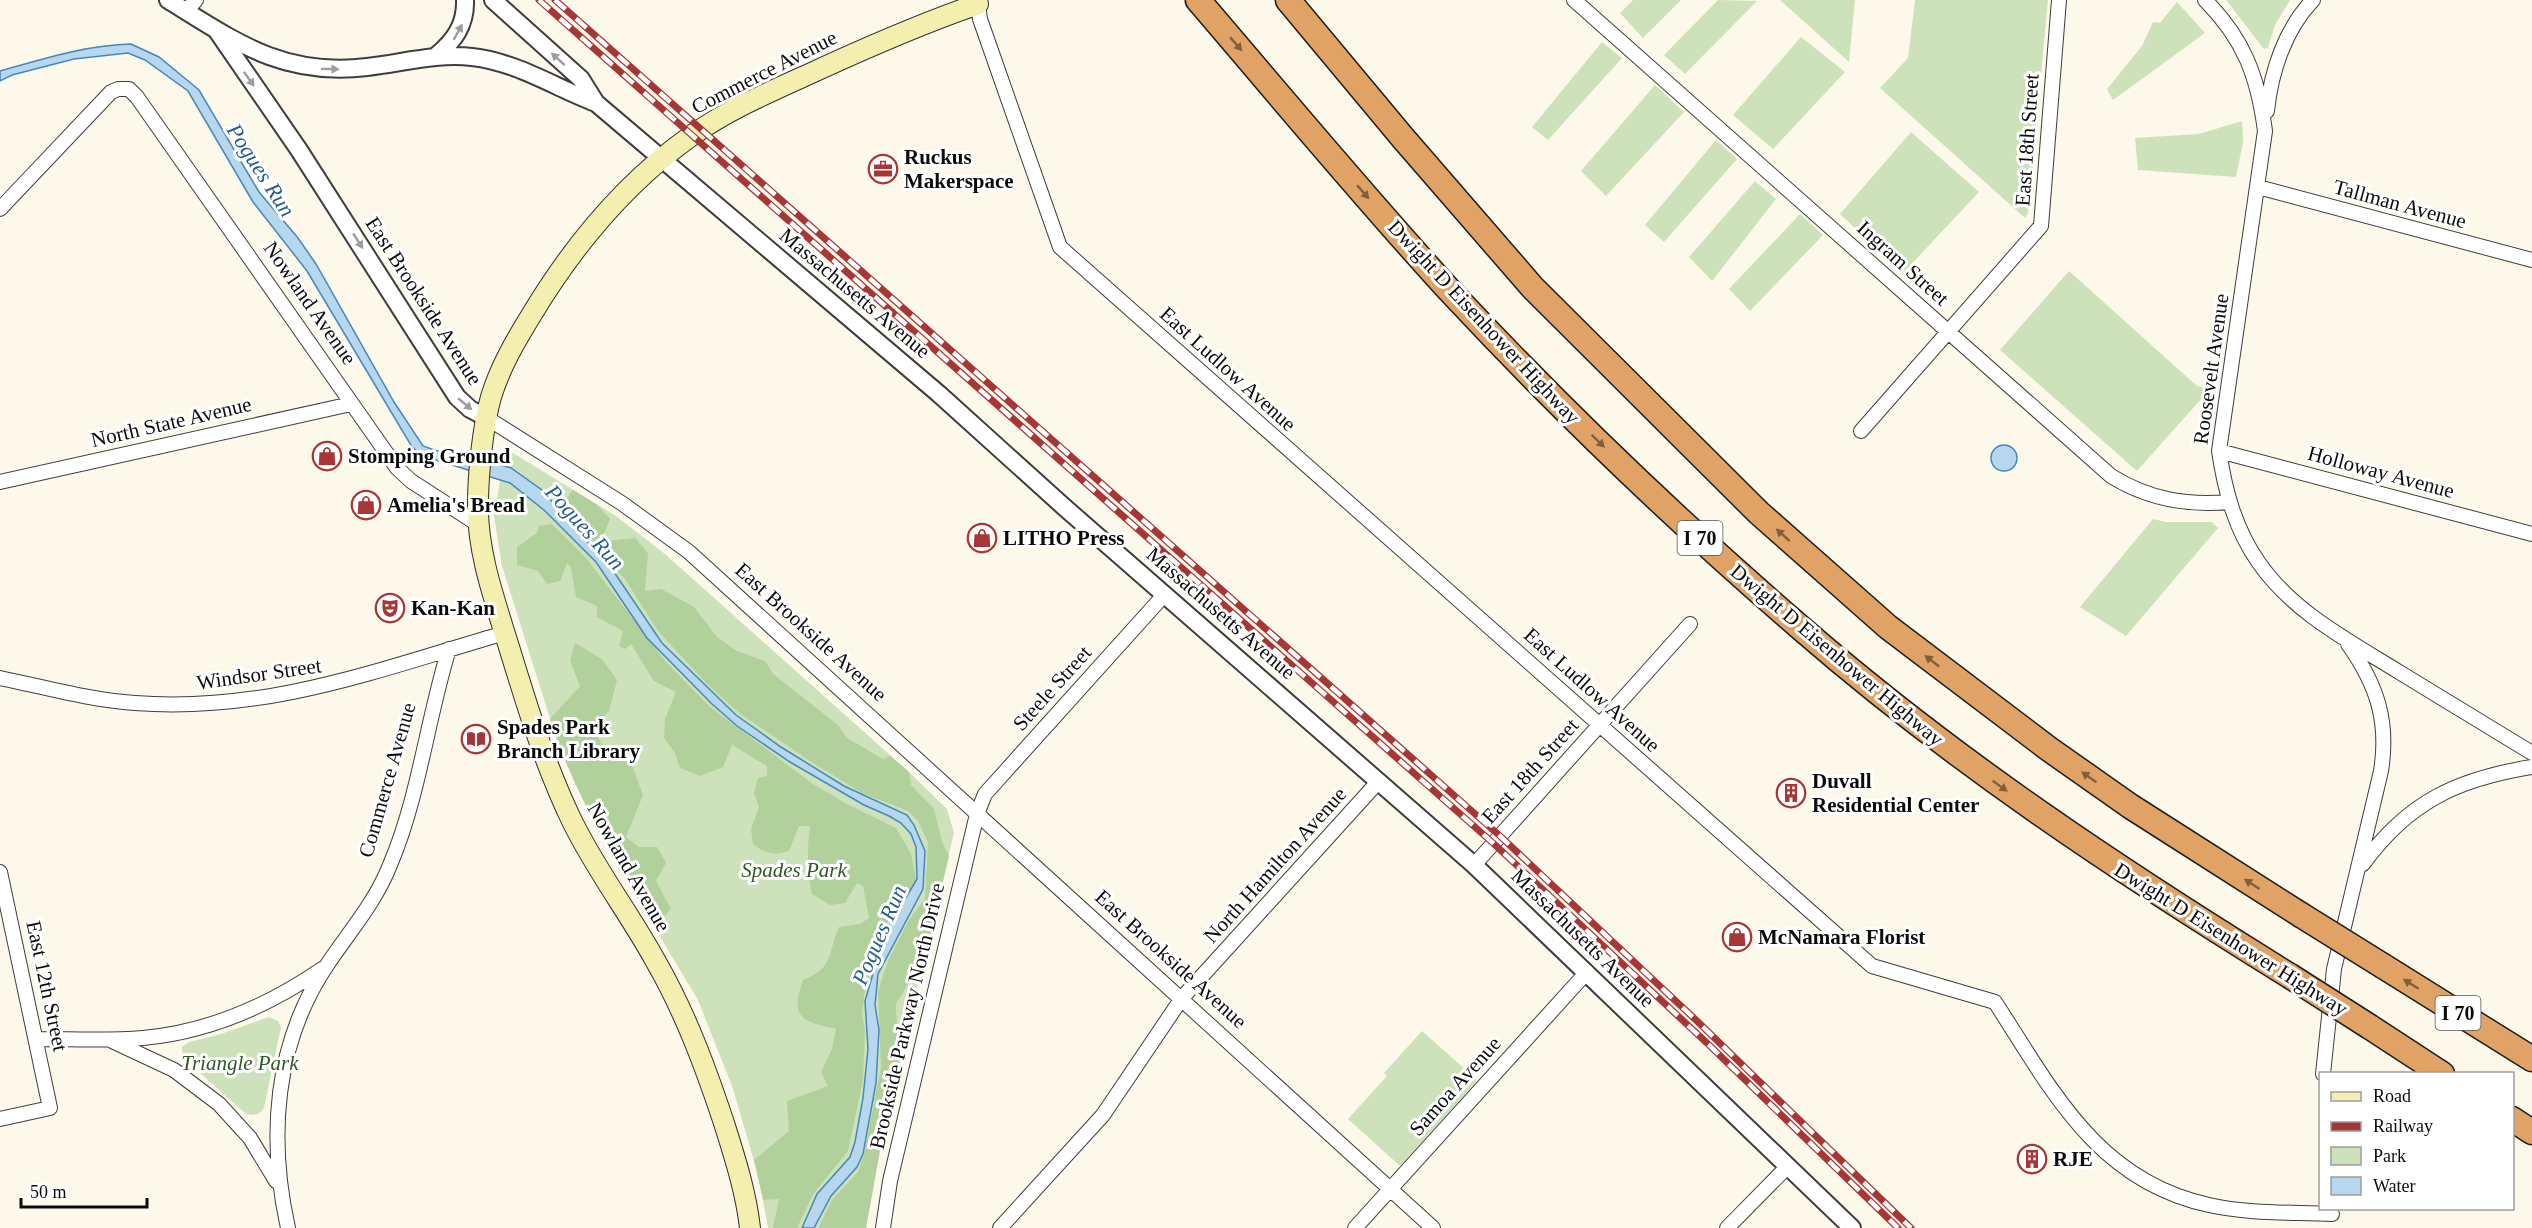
<svg xmlns="http://www.w3.org/2000/svg" width="2532" height="1228" viewBox="0 0 2532 1228" font-family="'Times New Roman',serif">
	<style>
		.green { fill: #cde2ba }
		.forest { fill: #b1d09b }
		.water { fill: #b6d7ed; stroke: #4788ba; stroke-width: 1.5 }
		.lines { fill: none; stroke-linecap: round; stroke-linejoin: round }
		.minor-casing { stroke: #3e3e3e; stroke-width: 16 }
		.tertiary-casing { stroke: #3e3e3e; stroke-width: 20 }
		.secondary-casing { stroke: #2d2d2d; stroke-width: 22 }
		.motorway-casing { stroke: #1c1c1c; stroke-width: 27 }
		.minor { stroke: #fff; stroke-width: 14 }
		.tertiary { stroke: #fff; stroke-width: 16 }
		.secondary { stroke: #f4efae; stroke-width: 20 }
		.motorway { stroke: #e1a265; stroke-width: 24 }
		.rail-casing { stroke: #a73637; stroke-width: 7 }
		.rail { stroke: #fff; stroke-width: 4.5; stroke-dasharray: 14; stroke-linecap: butt }
		.motorway-bridge-casing { stroke: #1c1c1c; stroke-width: 27; stroke-linecap: butt }
		.motorway-bridge { stroke: #e1a265; stroke-width: 24 }
		.oneway { fill: #9d9d9d }
		.oneway2 { fill: #815e3c }
		.labels { text-anchor: middle; dominant-baseline: central; stroke-width: 6; stroke-linejoin: round; paint-order: stroke }
		.shield { fill: #fff; stroke: #545454; stroke-width: 1.5 }
		.shield-label { font-size: 20px; font-weight: bold; fill: #0b0b0b }
		.street-label { font-size: 21px; fill: #0b0b0b; stroke: #fff }
		.poi-label { font-size: 21px; font-weight: bold; fill: #0b0b0b; stroke: #fff; text-anchor: start }
		.park-label { font-size: 21px; font-style: italic; fill: #2d5924; stroke: #fff }
		.water-label { font-size: 22px; font-style: italic; fill: #255b8b; stroke: #fff }
	</style>
	<rect width="100%" height="100%" fill="#fcf9eb"/>
	<!-- green -->
	<path class="green" d="M1633 0H1681L1643 38 1620 13Z
		M1718 0 1757 1 1685 74 1664 55Z
		M1780 0H1855L1849 62Z
		M1915 0H2048L2028 213 2025 218 1880 88 1908 58Z
		M2226 0H2290L2275 25 2268 48 2264 49Z
		M2177 2 2205 33 2113 100 2107 89 2142 46 2153 22 2160 23Z
		M1801 37 1845 72 1773 149 1733 115Z
		M1602 42 1622 58 1548 140 1532 127Z
		M1655 85 1684 112 1606 196 1581 171Z
		M2242 121 2243 142 2236 177 2138 170 2135 138 2199 134Z
		M1911 132 1979 192 1903 273 1840 214Z
		M1716 140 1737 159 1664 242 1645 225Z
		M1755 181 1776 199 1712 281 1689 257Z
		M1800 214 1823 235 1750 311 1729 289Z
		M2069 271 2197 386 2210 389 2137 471 2000 350Z
		M508 452 513 453 616 516 665 554 909 772 947 809 954 833 886 1117 866 1228H768L759 1178 733 1089 698 1000 601 838 559 747 502 566 493 510 498 509 497 500 504 454Z
		M2153 519 2166 522H2212L2218 528 2126 636 2080 607Z
		M269 1017 278 1021 281 1027 264 1108C260 1115 254 1116 246 1114L183 1058 182 1047 189 1042 221 1034Z
		M1422 1031 1475 1078 1476 1082 1400 1166 1348 1119 1387 1076 1384 1073Z"/>
	<!-- forest -->
	<path class="forest" d="M573 490 596 504 610 519 604 534 606 541 635 538 648 553 645 591 661 589 694 607 717 637 737 651 765 661 773 674 838 725 847 738 883 759 890 756 909 772 911 785 934 809 942 842 949 856 926 954 896 1004 897 1036 904 1044 886 1117 866 1228H818L832 1200 858 1172 864 1155 881 1067 878 991 888 961 909 920 925 898 928 842 918 821 908 811 862 793 810 761 739 713 705 682 658 631 625 579 601 553 570 514 564 502Z
		M552 524 587 559 666 662 710 707 813 784 845 803 896 828 911 854 916 880 888 921 865 989 862 1014 865 1030 863 1080 848 1151 814 1193 797 1228H773L779 1199 763 1200 754 1160 789 1131 787 1101 828 1086 821 1072 832 1049 836 1029C801 1021 790 1018 803 980 834 968 827 955 839 927L860 924 869 918 863 886 857 883 845 903 830 905 812 894C807 871 807 849 810 826H799L789 851C773 856 766 854 753 844L751 829 759 807 754 793 758 778 767 776V766L732 745 723 767 700 776 680 768 675 753 664 738 665 719 676 692 654 681 631 644 625 649 619 646 623 631 597 617V606L576 597 571 567 567 563 560 581 547 584 538 571 517 565V547L537 533 539 526Z
		M575 643 602 659 617 680 609 711 594 727 607 758 628 755 643 795 626 837 639 847H657L666 863 656 881 671 909 655 926C613 857 575 796 550 719L580 686 570 661Z"/>
	<!-- water -->
	<path class="water" d="M131 44 159 57 199 90 259 192 298 238 316 264 394 402 423 446 437 451H455L511 468 542 490 614 572 662 643 736 715 781 747 844 786 907 815 914 825 925 851 923 889 878 974 875 1005 879 1030 876 1083 863 1154 857 1167 831 1196 814 1228H802L817 1194 850 1157 855 1142 863 1098 868 1049 865 1001 879 953 890 924 917 879 916 847 911 834 901 823 889 816 864 805 790 762 737 726 712 704 647 638 596 562 544 510 510 483 423 456 412 447 307 271 253 202 188 91 145 60 128 53 74 59 12 75 0 81V71C43 59 86 45 131 44Z
		M1991 458a13 13 0 1 1 26 0a13 13 0 1 1-26 0Z"/>
	<g class="lines">
		<!-- minor casing -->
		<g class="minor-casing">
			<path id="minor" d="M1574 0 2111 476C2148 499 2186 506 2229 502
				M2205 0C2244 39 2258 77 2265 131L2219 451C2225 491 2235 529 2259 563 2293 612 2349 641 2399 672 2443 699 2488 726 2532 753
				M978 4 980 19 1060 247 1872 966 1995 1002C2052 1090 2097 1181 2209 1205 2249 1214 2292 1212 2332 1214
				M186 11 196 0
				M2267 111C2271 72 2285 29 2313 0
				M2258 187 2532 260
				M0 209 111 92 118 89H129L137 97 397 468 411 481 479 525
				M487 418 623 504 689 552 1433 1228
				M1861 431 2041 226 2059 0
				M2219 451 2532 534
				M0 482 351 404
				M0 678C44 687 90 700 135 703 268 713 380 669 505 633
				M2363 864C2408 802 2457 779 2532 767
				M1474 865 1690 624
				M0 872 50 1108 0 1119
				M37 1039C72 1039 108 1041 143 1038 209 1032 268 1006 322 969
				M112 1041 174 1070 219 1104 250 1138 276 1181
				M2323 1074 2334 969 2381 771C2389 721 2377 685 2348 644
				M288 1228C268 1138 274 1044 327 965 349 932 375 903 390 865 419 797 427 720 449 649
				M883 1228 890 1181 977 814 985 794 1165 594
				M1000 1228 1103 1115 1182 998 1378 782
				M1355 1228 1587 972
				M1727 1228 1788 1166"/>
		</g>
		<!-- tertiary casing -->
		<g class="tertiary-casing">
			<path id="tertiary" d="M168 0C236 42 283 77 367 67 403 63 436 53 472 57 517 62 554 87 596 103
				M493 0 581 79 596 103 939 394 1063 506 1474 865 1852 1228
				M217 31 299 150 457 397 470 409 487 418
				M436 56C454 41 466 25 465 0"/>
		</g>
		<!-- secondary casing -->
		<g class="secondary-casing">
			<path id="secondary" d="M750 1228C746 1192 735 1158 724 1123 705 1066 685 1012 655 960 629 913 596 870 572 821 545 765 527 706 509 647 495 601 477 552 478 504 478 474 483 425 491 397 500 367 516 340 532 314 573 246 625 183 691 136 726 111 767 93 807 75 863 49 920 24 978 4"/>
		</g>
		<!-- motorway casing -->
		<g class="motorway-casing">
			<path id="motorway" d="M1198 0C1281 97 1363 196 1450 291 1561 410 1679 523 1802 629 1954 761 2120 871 2290 976
				M1288 0 1403 138 1533 288 1759 513 1888 627 2049 749 2130 806 2301 915
				M2383 966 2532 1059
				M2370 1027 2442 1074
				M2512 1119 2532 1132"/>
		</g>
		<!-- minor -->
		<use href="#minor" class="minor"/>
		<!-- tertiary -->
		<use href="#tertiary" class="tertiary"/>
		<!-- secondary -->
		<use href="#secondary" class="secondary"/>
		<!-- motorway -->
		<use href="#motorway" class="motorway"/>
		<!-- rail casing -->
		<g class="rail-casing">
			<path id="rail" d="M539 0 1493 843 1708 1044 1898 1228
				M555 0 1500 836 1697 1021 1911 1228"/>
		</g>
		<!-- rail -->
		<use href="#rail" class="rail"/>
		<!-- motorway-bridge casing -->
		<g class="motorway-bridge-casing">
			<path id="motorway-bridge" d="M2301 915 2383 966
				M2290 976 2370 1027"/>
		</g>
		<!-- motorway-bridge -->
		<use href="#motorway-bridge" class="motorway-bridge"/>
	</g>
	<!-- one-way arrows -->
	<defs><path id="oneway-solid" d="M-6-.8H1V-3.2L6.5 0L1 3.2V.8H-6Z" transform="scale(1.5)"/></defs>
	<g class="oneway">
		<use href="#oneway-solid" transform="translate(458 32) rotate(-61)"/>
		<use href="#oneway-solid" transform="translate(558 59) rotate(-138)"/>
		<use href="#oneway-solid" transform="translate(330 69) rotate(1)"/>
		<use href="#oneway-solid" transform="translate(249 79) rotate(55)"/>
		<use href="#oneway-solid" transform="translate(358 241) rotate(57)"/>
		<use href="#oneway-solid" transform="translate(465 404) rotate(40)"/>
	</g>
	<g class="oneway2">
		<use href="#oneway-solid" transform="translate(1236 44) rotate(49)"/>
		<use href="#oneway-solid" transform="translate(1363 192) rotate(49)"/>
		<use href="#oneway-solid" transform="translate(1598 441) rotate(44)"/>
		<use href="#oneway-solid" transform="translate(1783 535) rotate(-138)"/>
		<use href="#oneway-solid" transform="translate(1932 661) rotate(-142)"/>
		<use href="#oneway-solid" transform="translate(2089 777) rotate(-145)"/>
		<use href="#oneway-solid" transform="translate(2000 786) rotate(36)"/>
		<use href="#oneway-solid" transform="translate(2252 884) rotate(-147)"/>
		<use href="#oneway-solid" transform="translate(2411 984) rotate(-148)"/>
	</g>
	<!-- icons -->
	<defs>
		<g id="office-ring" transform="scale(1.5)"><circle r="9.5" fill="#fff" stroke="#a73637" stroke-width="1.5"/><path d="M-6-3h4V-5.5h4V-3h4V5H-6ZM-1-4.5V-3h2v-1.5ZM-6 0V1H6V0Z" fill="#a73637"/></g>
		<g id="shop-ring" transform="scale(1.5)"><circle r="9.5" fill="#fff" stroke="#a73637" stroke-width="1.5"/><path d="M-5-2.5h2.3a2.7 3.5 0 0 1 5.4 0H5L5.5 6h-11ZM-1.5-2.5h3a1.5 2.3 0 0 0-3 0Z" fill="#a73637"/></g>
		<g id="theatre-ring" transform="scale(1.5)"><circle r="9.5" fill="#fff" stroke="#a73637" stroke-width="1.5"/><path d="M-5-5.5Q0-4 5-5.5V0Q5 5 0 6Q-5 5-5 0ZM-3.3-2.5H-1v1.5H-3.3ZM1-2.5H3.3v1.5H1ZM-2.8 1Q0 5.5 2.8 1Z" fill="#a73637"/></g>
		<g id="library-ring" transform="scale(1.5)"><circle r="9.5" fill="#fff" stroke="#a73637" stroke-width="1.5"/><path d="M-6-4Q-3-5.5-.7-3.5V5Q-3 3-6 4ZM6-4Q3-5.5 .7-3.5V5Q3 3 6 4Z" fill="#a73637"/></g>
		<g id="building-ring" transform="scale(1.5)"><circle r="9.5" fill="#fff" stroke="#a73637" stroke-width="1.5"/><path d="M-4-6H4V6H1V3H-1V6H-4ZM-2.5-4.3h1.7v1.8h-1.7ZM.8-4.3h1.7v1.8H.8ZM-2.5-1h1.7V.8h-1.7ZM.8-1h1.7V.8H.8Z" fill="#a73637"/></g>
	</defs>
	<g fill-rule="evenodd">
		<use href="#office-ring" x="883" y="169"/>
		<use href="#shop-ring" x="327" y="456"/>
		<use href="#shop-ring" x="366" y="505"/>
		<use href="#shop-ring" x="982" y="538"/>
		<use href="#theatre-ring" x="390" y="608"/>
		<use href="#library-ring" x="476" y="739"/>
		<use href="#building-ring" x="1791" y="793"/>
		<use href="#shop-ring" x="1737" y="937"/>
		<use href="#building-ring" x="2032" y="1159"/>
	</g>
	<g class="labels">
		<!-- shield labels -->
		<g class="shield">
			<rect x="1677.5" y="521" width="45" height="34" rx="4.5"/>
			<rect x="2435.5" y="996" width="45" height="34" rx="4.5"/>
		</g>
		<g class="shield-label">
			<text x="1700" y="538">I 70</text>
			<text x="2458" y="1013">I 70</text>
		</g>
		<!-- street labels -->
		<g class="street-label">
			<text transform="translate(764 72) rotate(-27)">Commerce Avenue</text>
			<text transform="translate(2027 140) rotate(-86)">East 18th Street</text>
			<text transform="translate(2400 204) rotate(15)">Tallman Avenue</text>
			<text transform="translate(1903 263) rotate(42)">Ingram Street</text>
			<text transform="translate(855 293) rotate(40)">Massachusetts Avenue</text>
			<text transform="translate(424 301) rotate(57)">East Brookside Avenue</text>
			<text transform="translate(310 303) rotate(55)">Nowland Avenue</text>
			<text transform="translate(1484 322) rotate(47)">Dwight D Eisenhower Highway</text>
			<text transform="translate(1228 369) rotate(42)">East Ludlow Avenue</text>
			<text transform="translate(2211 369) rotate(-82)">Roosevelt Avenue</text>
			<text transform="translate(171 422) rotate(-13)">North State Avenue</text>
			<text transform="translate(2381 472) rotate(15)">Holloway Avenue</text>
			<text transform="translate(1221 613) rotate(41)">Massachusetts Avenue</text>
			<text transform="translate(811 632) rotate(42)">East Brookside Avenue</text>
			<text transform="translate(1837 655) rotate(40)">Dwight D Eisenhower Highway</text>
			<text transform="translate(259 674) rotate(-8)">Windsor Street</text>
			<text transform="translate(1052 688) rotate(-48)">Steele Street</text>
			<text transform="translate(1592 690) rotate(42)">East Ludlow Avenue</text>
			<text transform="translate(1530 771) rotate(-48)">East 18th Street</text>
			<text transform="translate(387 780) rotate(-74)">Commerce Avenue</text>
			<text transform="translate(1275 865) rotate(-48)">North Hamilton Avenue</text>
			<text transform="translate(629 867) rotate(60)">Nowland Avenue</text>
			<text transform="translate(1583 938) rotate(44)">Massachusetts Avenue</text>
			<text transform="translate(2231 939) rotate(32)">Dwight D Eisenhower Highway</text>
			<text transform="translate(1171 959) rotate(42)">East Brookside Avenue</text>
			<text transform="translate(47 986) rotate(78)">East 12th Street</text>
			<text transform="translate(907 1016) rotate(-77)">Brookside Parkway North Drive</text>
			<text transform="translate(1455 1086) rotate(-48)">Samoa Avenue</text>
		</g>
		<!-- poi labels -->
		<g class="poi-label">
			<text x="904" y="157">Ruckus<tspan x="904" dy="24">Makerspace</tspan></text>
			<text x="348" y="456">Stomping Ground</text>
			<text x="387" y="505">Amelia's Bread</text>
			<text x="1003" y="538">LITHO Press</text>
			<text x="411" y="608">Kan-Kan</text>
			<text x="497" y="727">Spades Park<tspan x="497" dy="24">Branch Library</tspan></text>
			<text x="1812" y="781">Duvall<tspan x="1812" dy="24">Residential Center</tspan></text>
			<text x="1758" y="937">McNamara Florist</text>
			<text x="2053" y="1159">RJE</text>
		</g>
		<!-- park labels -->
		<g class="park-label">
			<text x="794" y="870">Spades Park</text>
			<text x="240" y="1063">Triangle Park</text>
		</g>
		<!-- water labels -->
		<g class="water-label">
			<text transform="translate(261 170) rotate(57)">Pogues Run</text>
			<text transform="translate(585 527) rotate(48)">Pogues Run</text>
			<text transform="translate(879 935) rotate(-67)">Pogues Run</text>
		</g>
	</g>
	<!-- legend -->
	<rect x="2319" y="1072" width="195" height="138" fill="#ffffff" stroke="#9d9d9d" stroke-width="1.5"/>
	<rect x="2331" y="1092" width="30" height="9" fill="#f4efae" stroke="#9d9d9d" stroke-width="1.5"/>
	<text x="2373" y="1102" font-size="18" fill="#0b0b0b">Road</text>
	<rect x="2331" y="1122" width="30" height="9" fill="#a73637" stroke="#9d9d9d" stroke-width="1.5"/>
	<text x="2373" y="1132" font-size="18" fill="#0b0b0b">Railway</text>
	<rect x="2331" y="1147" width="30" height="18" fill="#cde2ba" stroke="#9d9d9d" stroke-width="1.5"/>
	<text x="2373" y="1162" font-size="18" fill="#0b0b0b">Park</text>
	<rect x="2331" y="1177" width="30" height="18" fill="#b6d7ed" stroke="#9d9d9d" stroke-width="1.5"/>
	<text x="2373" y="1192" font-size="18" fill="#0b0b0b">Water</text>
	<!-- scale -->
	<path d="M21 1198v9h126v-9" fill="none" stroke="#0b0b0b" stroke-width="3"/>
	<text x="30" y="1198" font-size="18" fill="#0b0b0b" stroke="#ffffff" stroke-width="4.5" paint-order="stroke">50 m</text>
</svg>
